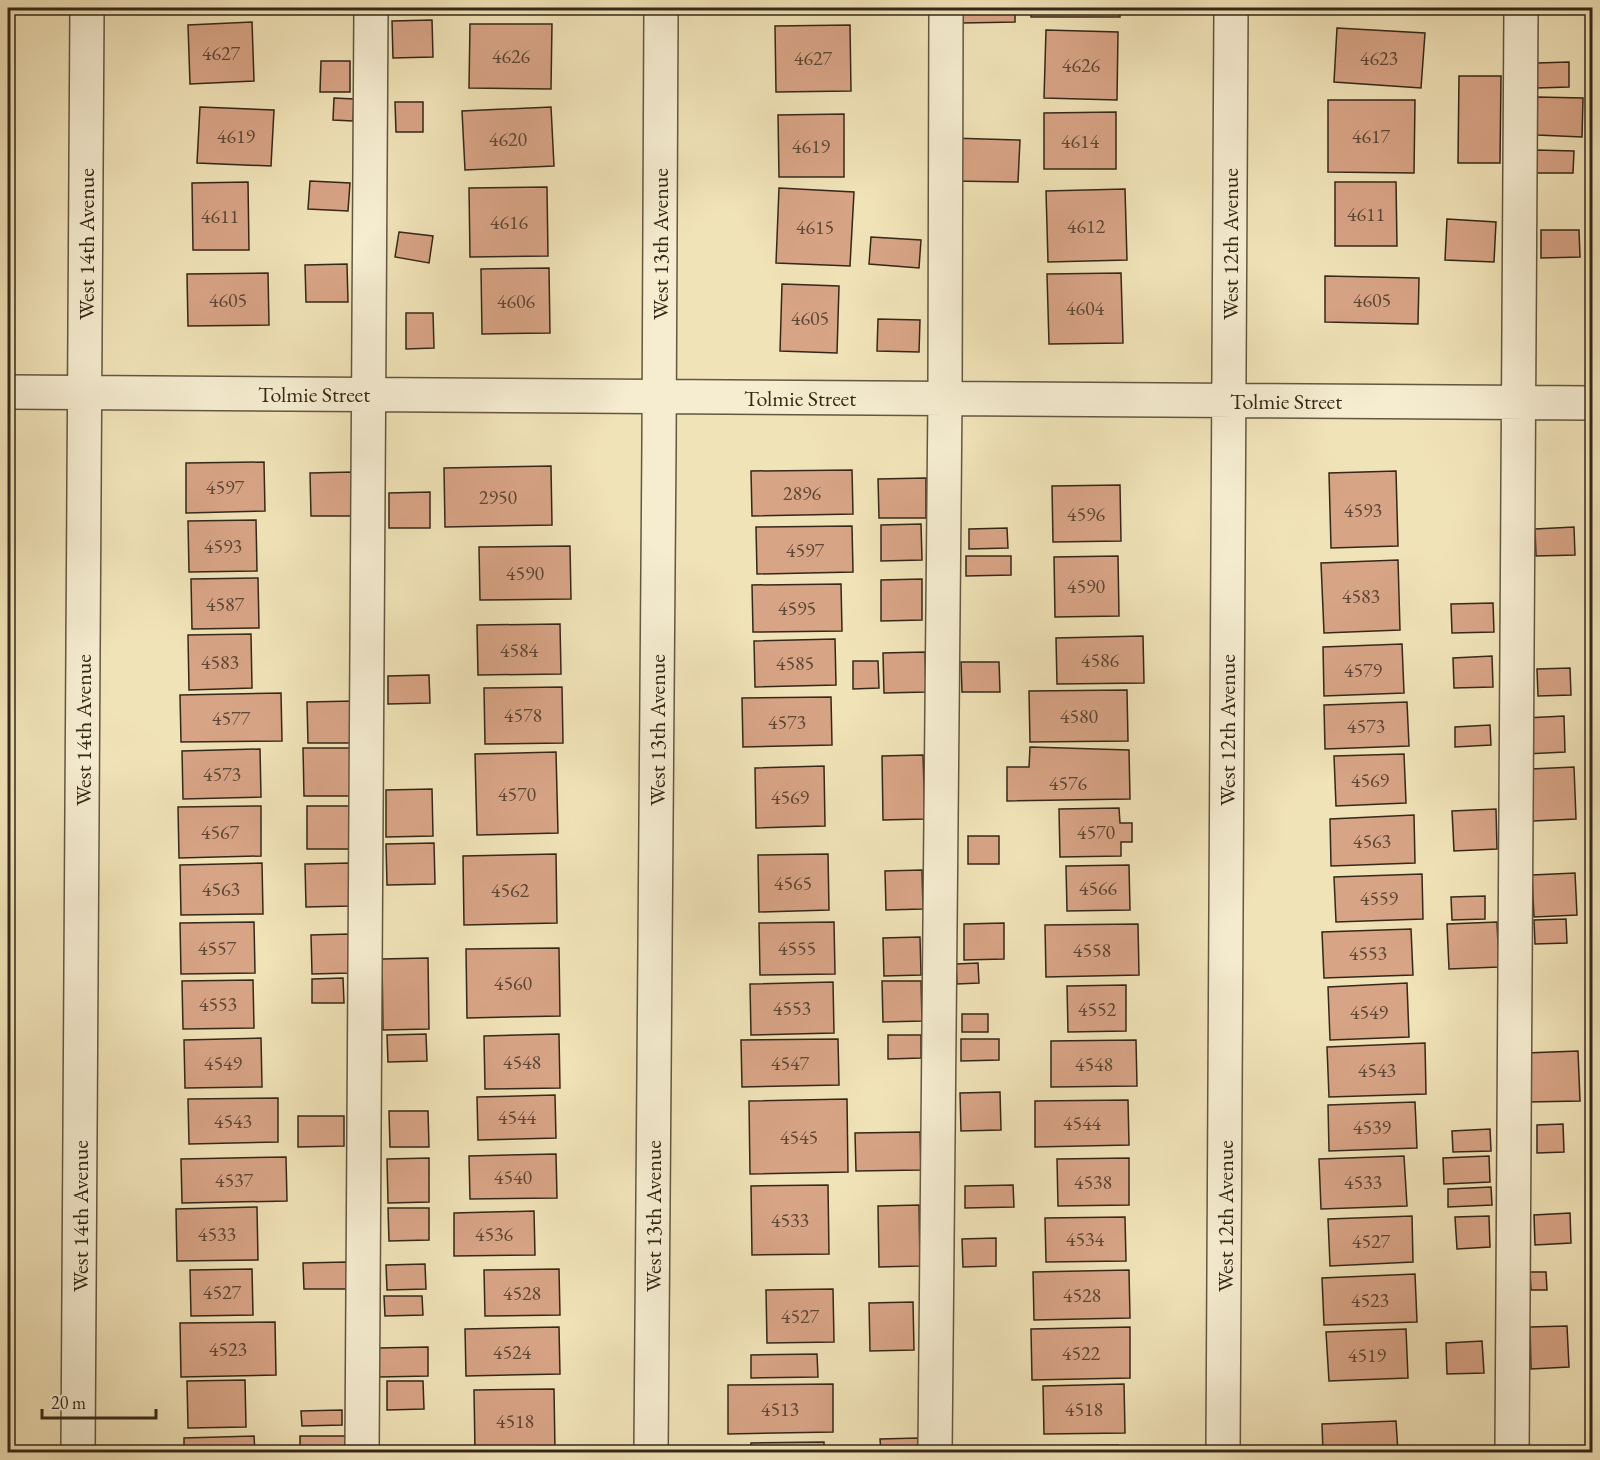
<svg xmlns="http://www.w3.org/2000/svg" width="1600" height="1460" viewBox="0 0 1600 1460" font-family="'EB Garamond',serif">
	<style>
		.building { fill: #d8a486; stroke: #342818; stroke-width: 1.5 }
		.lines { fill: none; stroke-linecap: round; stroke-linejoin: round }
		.minor-casing { stroke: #635740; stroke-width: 36 }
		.minor { stroke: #f6edd1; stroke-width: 33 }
		.labels { text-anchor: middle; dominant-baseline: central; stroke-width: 4.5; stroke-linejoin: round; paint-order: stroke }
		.number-label { font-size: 20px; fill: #5d4734 }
		.street-label { font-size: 22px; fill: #342818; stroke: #f6edd1 }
	</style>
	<rect width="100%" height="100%" fill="#f1e3b8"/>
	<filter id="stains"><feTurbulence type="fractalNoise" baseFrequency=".00333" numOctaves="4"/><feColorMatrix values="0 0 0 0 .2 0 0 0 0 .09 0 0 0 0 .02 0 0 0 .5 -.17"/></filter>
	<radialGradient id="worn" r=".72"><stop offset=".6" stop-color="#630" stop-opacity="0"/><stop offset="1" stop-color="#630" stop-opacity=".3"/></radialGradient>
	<!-- building -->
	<path class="building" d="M198 8H261V11Z
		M773 8H846L847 10 773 12Z
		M963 8H1015V22L963 23Z
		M1031 8H1120V17H1031Z
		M1328 8H1404L1403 13 1327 11Z
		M432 20 433 57 393 58 392 21Z
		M252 22 254 81 190 84 188 25Z
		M470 24H552L551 89 469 88Z
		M850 25 851 91 776 92 775 26Z
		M1337 28 1425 33 1421 88 1334 82Z
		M1046 30 1118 32 1117 100 1044 98Z
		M321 61H350V92H320Z
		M1569 62V87L1537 88V63Z
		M1459 76H1501L1500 163H1458Z
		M1537 97 1583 98 1582 137 1537 135Z
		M334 98 354 99 353 121 333 120Z
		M1328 100H1415L1414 173 1328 172Z
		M395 102H423V132H396Z
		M200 107 274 110 271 166 197 163Z
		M551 107 554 166 465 170 462 111Z
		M1116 112V169H1044V113Z
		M844 114V177H779L778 115Z
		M950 138 1020 140 1018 182 949 181Z
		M1536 150 1574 151 1573 173H1535Z
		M310 181 350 183 348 211 308 209Z
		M248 182 249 250H193L192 183Z
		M1335 182H1396L1397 246H1335Z
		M547 187 548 256 470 257 469 188Z
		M779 188 854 192 850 266 776 263Z
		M1125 189 1127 260 1048 262 1046 191Z
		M1447 219 1496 222 1494 262 1445 260Z
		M1541 230H1579L1580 257 1541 258Z
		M399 232 433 236 429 263 395 257Z
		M871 237 921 240 919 268 869 264Z
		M347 264 348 302H306L305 265Z
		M549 268 550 333 482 334 481 269Z
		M268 273 269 325 188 326 187 274Z
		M1121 273 1123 343 1049 344 1047 274Z
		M1325 276 1419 278 1418 324 1325 322Z
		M782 284 839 286 837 353 780 351Z
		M406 313H433L434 348 406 349Z
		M878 319 920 320 919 352 877 351Z
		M264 462 265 511 186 513V463Z
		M551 466 552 525 445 527 444 468Z
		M852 470 853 514 752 516 751 471Z
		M1396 471 1398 546 1331 548 1329 473Z
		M352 472 353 516H311L310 473Z
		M926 478V518H879L878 479Z
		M1120 485 1121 541 1053 542 1052 486Z
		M430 492V528H389V493Z
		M256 520 257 571 189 572 188 521Z
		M921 524 922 560 881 561V525Z
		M852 526 853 572 757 574 756 527Z
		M1574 527 1575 555 1536 556 1535 529Z
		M1007 528 1008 548 969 549V529Z
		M570 546 571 599 480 600 479 547Z
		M966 556H1011V575L966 576Z
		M1118 556 1119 616 1055 617 1054 557Z
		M1398 560 1400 630 1324 633 1321 563Z
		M258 578 259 628 192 629 191 579Z
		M922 579V620L881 621V580Z
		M841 584 842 631 753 632 752 585Z
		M1493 603 1494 632 1452 633 1451 604Z
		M560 624 561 674 478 675 477 625Z
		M251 634 252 688 189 690 188 635Z
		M1143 636 1144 683 1057 684 1056 638Z
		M835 639 836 685 755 687 754 641Z
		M1402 644 1404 693 1324 696 1323 647Z
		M925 652 926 692 884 693 883 653Z
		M1492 656 1493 687 1454 688 1453 658Z
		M853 661H878L879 688 853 689Z
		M961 662H999L1000 692H962Z
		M1570 668 1571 695 1538 696 1537 669Z
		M429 675 430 703 388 704V676Z
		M562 687 563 743 485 744 484 688Z
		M1127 690 1128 741 1030 742 1029 691Z
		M281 693 282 741 181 742 180 695Z
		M831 697 832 745 743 747 742 698Z
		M354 701V743H308L307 702Z
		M1407 702 1409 746 1325 749 1324 705Z
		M1564 716 1565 752 1526 754 1525 718Z
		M1490 725 1491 745 1455 747V727Z
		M1030 747 1129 750 1130 799 1007 801V767H1029Z
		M303 748H351L352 796H304Z
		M260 749 261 797 183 799 182 751Z
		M556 752 558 833 477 835 475 754Z
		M1404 754 1406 803 1336 806 1334 756Z
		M923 755 925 819 883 820 882 756Z
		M824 766 825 826 756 828 755 768Z
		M1574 767 1576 819 1533 821 1531 769Z
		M432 789 433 836 386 837V790Z
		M261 806V856L179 858 178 807Z
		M307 806H351L352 849H307Z
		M1119 808 1120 823H1132V842H1121V856L1060 857 1059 809Z
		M1496 809 1497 849 1454 851 1452 811Z
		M1414 815 1415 863 1331 866 1330 819Z
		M968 836H999V864H968Z
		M434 843 435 884 387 885 386 844Z
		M556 854 557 923 464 925 463 856Z
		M828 854 829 910 759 912 758 855Z
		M262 863 263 914 181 915 180 865Z
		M350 863 351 906 306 907 305 864Z
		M1129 865 1130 910 1067 911 1066 866Z
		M922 870 923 909 886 910 885 871Z
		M1575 873 1577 915 1534 917 1532 875Z
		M1422 874 1423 919 1336 922 1334 877Z
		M1485 896V919L1452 920 1451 897Z
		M1566 919 1567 943 1535 944 1534 920Z
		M254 922 255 973 181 974 180 923Z
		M834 922 835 974 760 975 759 923Z
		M1497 922 1499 967 1449 969 1447 924Z
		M1004 923V959L964 960V924Z
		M1138 924 1139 975 1046 977 1045 925Z
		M1411 929 1413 975 1324 978 1322 932Z
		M349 934V973L312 974 311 935Z
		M920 937 921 975 884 976 883 938Z
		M559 948 560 1016 467 1018 466 949Z
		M428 958 429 1029 383 1030 382 959Z
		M978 963 979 983 957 984 956 964Z
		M343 978 344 1003H312V979Z
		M253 980 254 1028 183 1029 182 981Z
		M882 981H921L922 1021 883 1022Z
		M833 982 834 1033 751 1035 750 984Z
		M1407 983 1409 1037 1330 1040 1328 987Z
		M1126 985V1031L1068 1032 1067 986Z
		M962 1014H988V1032H962Z
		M426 1034 427 1061 388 1062 387 1035Z
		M559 1034 560 1088 485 1089 484 1036Z
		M888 1035H921V1058L888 1059Z
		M261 1038 262 1087 185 1088 184 1040Z
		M838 1039 839 1085 742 1087 741 1040Z
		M961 1039H999V1060L961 1061Z
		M1136 1040 1137 1086 1051 1087V1041Z
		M1425 1043 1426 1094 1329 1097 1327 1047Z
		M1578 1051 1580 1101 1528 1102 1526 1053Z
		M1000 1092 1001 1130 961 1131 960 1093Z
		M555 1095 556 1138 478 1140 477 1097Z
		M278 1098V1142L189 1144 188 1099Z
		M847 1099 848 1172 750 1174 749 1101Z
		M1128 1100 1129 1145 1035 1147V1101Z
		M1415 1102 1417 1148 1329 1151 1328 1105Z
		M389 1111H428L429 1147H390Z
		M298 1116H344V1146L298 1147Z
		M1563 1124 1564 1152 1537 1153V1125Z
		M1490 1129 1491 1151 1453 1152 1452 1131Z
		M920 1132 921 1170 856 1171 855 1133Z
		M556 1154 557 1198 470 1199 469 1156Z
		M1404 1156 1407 1206 1321 1209 1319 1159Z
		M1489 1156 1490 1182 1444 1184 1443 1158Z
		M286 1157 287 1201 182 1203 181 1159Z
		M429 1158V1202L388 1203 387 1159Z
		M1129 1158V1205L1058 1206 1057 1159Z
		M828 1185 829 1254 752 1255 751 1186Z
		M1013 1185 1014 1207 965 1208V1186Z
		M1491 1187 1492 1205 1448 1207V1189Z
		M919 1205 920 1266 879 1267 878 1206Z
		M257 1207 258 1260 177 1261 176 1209Z
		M388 1208H429V1240L389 1241Z
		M534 1211 535 1255 454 1256V1213Z
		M1570 1213 1571 1243 1535 1245 1534 1215Z
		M1412 1216 1413 1262 1330 1266 1328 1219Z
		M1489 1216 1490 1247 1457 1249 1455 1217Z
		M1125 1217 1126 1261 1046 1262 1045 1218Z
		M996 1238V1266L963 1267 962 1239Z
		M347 1262V1289H304L303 1263Z
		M425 1264 426 1289 387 1290 386 1265Z
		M252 1269 253 1315 191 1316 190 1270Z
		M559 1269 560 1315 485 1316 484 1270Z
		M1129 1270 1130 1318 1034 1320 1033 1272Z
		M1530 1272H1546L1547 1290H1531Z
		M1415 1274 1417 1322 1324 1325 1322 1278Z
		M833 1289 834 1342 767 1343 766 1290Z
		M384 1296H422L423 1315 385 1316Z
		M913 1302 914 1350 870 1351 869 1303Z
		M275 1322 276 1375 181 1377 180 1323Z
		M1567 1326 1569 1367 1531 1369 1530 1327Z
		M559 1327 560 1374 466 1376 465 1329Z
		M1130 1327V1378L1032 1380 1031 1329Z
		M1406 1329 1408 1378 1329 1381 1326 1332Z
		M1482 1341 1484 1373 1447 1374 1446 1343Z
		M428 1347V1376L379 1377V1348Z
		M817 1354 818 1377 751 1378V1355Z
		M245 1380 246 1427 188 1428 187 1381Z
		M387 1381H423L424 1409 387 1410Z
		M833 1384V1432L728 1434V1385Z
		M1124 1384 1125 1433 1044 1434 1043 1386Z
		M554 1389 555 1452H475L474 1390Z
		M342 1410V1425L302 1426 301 1411Z
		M1396 1421 1398 1452H1323L1322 1424Z
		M254 1436 255 1452H184V1438Z
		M300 1436H347V1452H300Z
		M918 1438 919 1452H881L880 1439Z
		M824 1442V1452H751V1443Z
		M1118 1445V1452H1048V1446Z"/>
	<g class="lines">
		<!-- minor casing -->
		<g class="minor-casing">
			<path id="minor" d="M8 392 1592 403
				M78 1452 87 8
				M362 1452 371 8
				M651 1452 659 444 661 8
				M935 1452 945 398 946 8
				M1223 1452 1231 8
				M1512 1452 1521 8"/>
		</g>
		<!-- minor -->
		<use href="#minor" class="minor"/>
	</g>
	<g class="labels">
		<!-- number labels -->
		<g class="number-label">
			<text x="221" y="53">4627</text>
			<text x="511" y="56">4626</text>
			<text x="813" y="58">4627</text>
			<text x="1379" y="58">4623</text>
			<text x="1081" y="65">4626</text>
			<text x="236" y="136">4619</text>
			<text x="1371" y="136">4617</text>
			<text x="508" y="139">4620</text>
			<text x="1080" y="141">4614</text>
			<text x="811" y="146">4619</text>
			<text x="1366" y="214">4611</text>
			<text x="220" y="216">4611</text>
			<text x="509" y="222">4616</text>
			<text x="1086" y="226">4612</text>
			<text x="815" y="227">4615</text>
			<text x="228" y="300">4605</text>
			<text x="1372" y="300">4605</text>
			<text x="516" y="301">4606</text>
			<text x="1085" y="308">4604</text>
			<text x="810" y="318">4605</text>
			<text x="225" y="487">4597</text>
			<text x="802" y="493">2896</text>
			<text x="498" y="497">2950</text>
			<text x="1363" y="510">4593</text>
			<text x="1086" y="514">4596</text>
			<text x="223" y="546">4593</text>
			<text x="805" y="550">4597</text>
			<text x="525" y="573">4590</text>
			<text x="1086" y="586">4590</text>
			<text x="1361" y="596">4583</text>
			<text x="225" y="604">4587</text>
			<text x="797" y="608">4595</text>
			<text x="519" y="650">4584</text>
			<text x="1100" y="660">4586</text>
			<text x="220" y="662">4583</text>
			<text x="795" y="663">4585</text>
			<text x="1363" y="670">4579</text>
			<text x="523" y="715">4578</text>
			<text x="1079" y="716">4580</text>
			<text x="231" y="718">4577</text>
			<text x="787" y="722">4573</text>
			<text x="1366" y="726">4573</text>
			<text x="222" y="774">4573</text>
			<text x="1370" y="780">4569</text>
			<text x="1068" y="783">4576</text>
			<text x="517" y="794">4570</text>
			<text x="790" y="797">4569</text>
			<text x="220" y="832">4567</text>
			<text x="1096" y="832">4570</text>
			<text x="1372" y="841">4563</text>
			<text x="793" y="883">4565</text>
			<text x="1098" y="888">4566</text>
			<text x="221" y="889">4563</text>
			<text x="510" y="890">4562</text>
			<text x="1379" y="898">4559</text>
			<text x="217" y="948">4557</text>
			<text x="797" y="948">4555</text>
			<text x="1092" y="950">4558</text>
			<text x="1368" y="953">4553</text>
			<text x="513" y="983">4560</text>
			<text x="218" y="1004">4553</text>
			<text x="792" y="1008">4553</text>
			<text x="1097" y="1009">4552</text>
			<text x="1369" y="1012">4549</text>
			<text x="522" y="1062">4548</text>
			<text x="223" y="1063">4549</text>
			<text x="790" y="1063">4547</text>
			<text x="1094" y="1064">4548</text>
			<text x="1377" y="1070">4543</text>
			<text x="517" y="1117">4544</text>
			<text x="233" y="1121">4543</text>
			<text x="1082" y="1123">4544</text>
			<text x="1372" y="1127">4539</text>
			<text x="799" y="1137">4545</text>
			<text x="513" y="1177">4540</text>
			<text x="234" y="1180">4537</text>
			<text x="1093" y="1182">4538</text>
			<text x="1363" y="1182">4533</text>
			<text x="790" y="1220">4533</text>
			<text x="217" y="1234">4533</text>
			<text x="494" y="1234">4536</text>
			<text x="1085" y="1239">4534</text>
			<text x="1371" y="1241">4527</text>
			<text x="222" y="1292">4527</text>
			<text x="522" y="1293">4528</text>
			<text x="1082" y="1295">4528</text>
			<text x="1370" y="1300">4523</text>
			<text x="800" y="1316">4527</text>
			<text x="228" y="1349">4523</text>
			<text x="512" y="1352">4524</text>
			<text x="1081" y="1353">4522</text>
			<text x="1367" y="1355">4519</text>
			<text x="780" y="1409">4513</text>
			<text x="1084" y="1409">4518</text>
			<text x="515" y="1421">4518</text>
		</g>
		<!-- street labels -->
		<g class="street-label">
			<text transform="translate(86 244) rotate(-90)">West 14th Avenue</text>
			<text transform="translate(660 244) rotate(-90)">West 13th Avenue</text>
			<text transform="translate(1230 244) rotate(-90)">West 12th Avenue</text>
			<text x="314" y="394">Tolmie Street</text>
			<text x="800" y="398">Tolmie Street</text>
			<text x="1286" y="401">Tolmie Street</text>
			<text transform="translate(83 730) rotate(-90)">West 14th Avenue</text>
			<text transform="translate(657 730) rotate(-90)">West 13th Avenue</text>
			<text transform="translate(1227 730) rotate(-90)">West 12th Avenue</text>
			<text transform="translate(80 1216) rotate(-90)">West 14th Avenue</text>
			<text transform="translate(653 1216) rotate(-90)">West 13th Avenue</text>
			<text transform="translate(1225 1216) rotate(-90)">West 12th Avenue</text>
		</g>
	</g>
	<!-- margin -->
	<rect width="1600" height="1460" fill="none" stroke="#f1e3b8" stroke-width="30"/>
	<rect x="9" y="9" width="1582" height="1442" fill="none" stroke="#342818" stroke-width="3"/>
	<rect x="15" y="15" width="1570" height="1430" fill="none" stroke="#342818" stroke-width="1.5"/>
	<!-- scale -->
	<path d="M42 1409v9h114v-9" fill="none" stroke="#342818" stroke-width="3"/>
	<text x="51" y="1409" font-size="18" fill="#342818" stroke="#f6edd1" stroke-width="4.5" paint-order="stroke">20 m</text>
	<rect width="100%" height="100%" filter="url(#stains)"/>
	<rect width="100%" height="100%" fill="url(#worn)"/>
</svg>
